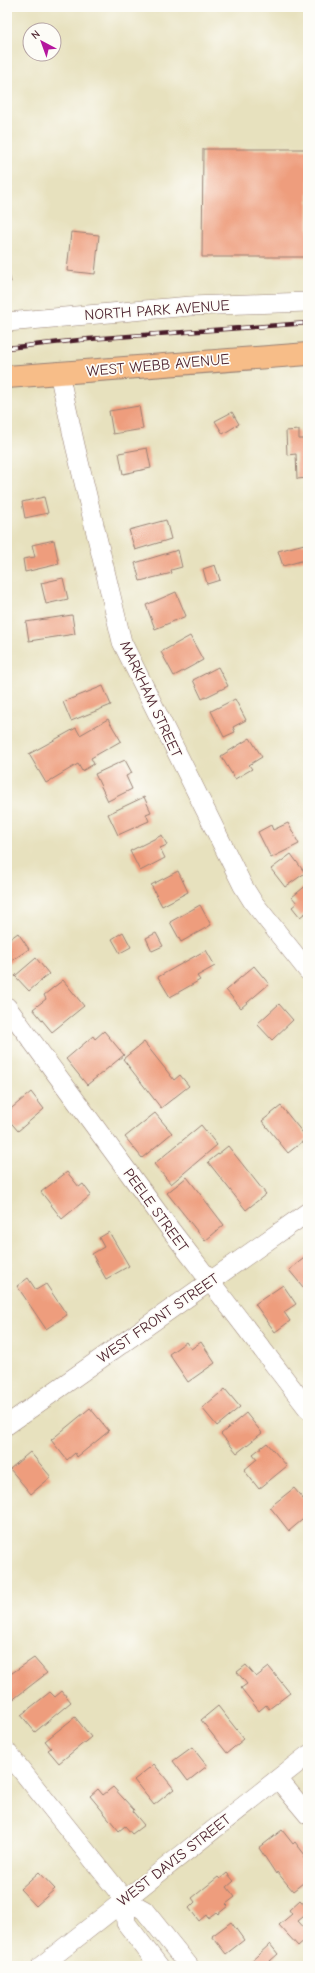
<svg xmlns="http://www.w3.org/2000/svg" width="315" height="1973" viewBox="0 0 315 1973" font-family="'Comic Neue',sans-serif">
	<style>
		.building { fill: #ee9d7d }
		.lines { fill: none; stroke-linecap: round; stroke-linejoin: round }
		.minor-casing { stroke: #988074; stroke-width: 20 }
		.highway-casing { stroke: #988074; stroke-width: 24 }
		.minor { stroke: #fff; stroke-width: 19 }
		.highway { stroke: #f7bd88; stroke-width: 22 }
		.rail-casing { stroke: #4a1f2b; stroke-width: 4.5 }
		.rail { stroke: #fdfcf7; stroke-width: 3; stroke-dasharray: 9; stroke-linecap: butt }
		.labels { text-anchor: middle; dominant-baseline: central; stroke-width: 3.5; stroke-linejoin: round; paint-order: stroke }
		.street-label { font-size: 15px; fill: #4a1f2b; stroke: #fdfcf7 }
	</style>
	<rect width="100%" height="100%" fill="#fdfcf7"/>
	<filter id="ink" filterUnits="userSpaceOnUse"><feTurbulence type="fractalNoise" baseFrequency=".025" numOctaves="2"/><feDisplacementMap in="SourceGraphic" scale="8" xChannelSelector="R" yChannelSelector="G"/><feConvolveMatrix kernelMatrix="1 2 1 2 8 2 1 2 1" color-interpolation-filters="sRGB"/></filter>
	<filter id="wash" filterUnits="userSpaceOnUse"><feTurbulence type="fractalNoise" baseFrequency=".012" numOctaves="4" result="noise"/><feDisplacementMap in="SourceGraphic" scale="16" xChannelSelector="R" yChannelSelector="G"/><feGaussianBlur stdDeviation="0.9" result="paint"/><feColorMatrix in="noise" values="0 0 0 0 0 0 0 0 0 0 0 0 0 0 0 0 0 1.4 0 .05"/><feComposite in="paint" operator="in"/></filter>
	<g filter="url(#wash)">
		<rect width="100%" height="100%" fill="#e7e1be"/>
		<g id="blocks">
			<!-- building -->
			<path class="building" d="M203 149H308V257H202Z
				M71 232 99 235 95 274 67 271Z
				M7 266 11 282H7Z
				M139 406 143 429 113 434 109 411Z
				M232 412 239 424 223 434 215 421Z
				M299 430V439H308V478L297 479 296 454 287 455 286 431Z
				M147 448 151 468 123 474 119 453Z
				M44 497 48 513 25 518 22 502Z
				M166 520 171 539 135 550 129 530Z
				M54 540 59 564 25 572 23 559 35 557 32 545Z
				M308 543V559L283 566 278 551Z
				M178 550 182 567 171 570 172 573 140 581 135 563Z
				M215 565 220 580 207 584 203 569Z
				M63 578 68 599 46 604 41 583Z
				M176 592 186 616 155 629 146 605Z
				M72 615 75 634 29 641 26 622Z
				M190 636 203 660 174 676 161 652Z
				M218 667 228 686 202 699 193 680Z
				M103 686 111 705 71 721 63 702Z
				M235 699 246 720 233 727 235 732 224 737 211 711Z
				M108 719 121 741 91 758 94 764 82 771 78 764 46 783 29 754 76 728 80 735Z
				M250 738 262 757 249 765 252 769 235 779 221 756Z
				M125 760 132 773 126 776 132 789 108 801 95 774Z
				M144 797 151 812 146 814 149 821 118 835 108 814Z
				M288 823 299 844 271 858 258 832 271 825 273 830Z
				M162 835 167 845 160 848 165 858 140 871 130 851Z
				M291 854 305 873 285 887 271 869Z
				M178 871 188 892 162 906 151 885Z
				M308 884V911L300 917 292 907 297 903 292 897Z
				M200 905 211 925 181 942 170 922Z
				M123 932 131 947 120 953 112 939Z
				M18 933 29 949 7 964V941Z
				M156 933 163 946 152 951 146 938Z
				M206 950 215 966 197 976 200 980 170 997 158 977Z
				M36 958 49 974 29 991 15 976Z
				M254 966 269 984 241 1008 226 990Z
				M63 980 84 1006 52 1032 33 1009 46 999 44 995Z
				M279 1004 293 1020 272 1040 257 1024Z
				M104 1031 124 1055 87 1085 66 1059 93 1036 95 1039Z
				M144 1042 174 1080 180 1075 189 1086 161 1108 123 1059Z
				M31 1092 44 1109 18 1131 7 1118V1112Z
				M281 1106 307 1138 288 1153 262 1121Z
				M155 1113 172 1133 142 1158 125 1137Z
				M201 1125 217 1145 171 1184 154 1164Z
				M228 1146 266 1194 246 1210 208 1162Z
				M67 1172 79 1187 83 1184 91 1195 62 1219 41 1192Z
				M187 1177 224 1225 205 1241 167 1193Z
				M109 1232 129 1266 106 1279 92 1254 104 1247 99 1238Z
				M308 1255V1293L289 1270Z
				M28 1278 36 1290 46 1284 67 1315 46 1329 17 1286Z
				M283 1285 296 1304 284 1312 290 1321 275 1332 255 1304Z
				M186 1342 191 1349 201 1342 215 1363 188 1382 169 1354Z
				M225 1389 240 1407 217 1426 202 1408Z
				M90 1408 109 1431 77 1457 75 1453 67 1460 51 1440Z
				M246 1413 262 1433 237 1453 221 1434Z
				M267 1443 287 1466 259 1489 244 1470 257 1459 253 1454Z
				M30 1452 51 1477 31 1494 10 1469Z
				M294 1488 308 1505V1515L289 1531 270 1507Z
				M34 1658 47 1673 11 1701 7 1696V1678L9 1675Z
				M246 1665 256 1677 269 1667 290 1693 269 1709 266 1705 259 1711 241 1688 247 1684 237 1672Z
				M62 1691 71 1702 35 1732 21 1715 50 1692 55 1697Z
				M218 1706 244 1739 227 1753 201 1720Z
				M75 1717 91 1737 59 1763 48 1750 51 1748 45 1741Z
				M192 1747 207 1766 188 1781 173 1761Z
				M154 1764 174 1789 154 1805 134 1780Z
				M113 1787 134 1810 133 1812 144 1825 132 1834 125 1826 119 1831 90 1796 98 1789 103 1795Z
				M282 1830 293 1844 295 1842 305 1855 303 1857 308 1863V1879L293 1891 277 1872 276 1874 259 1848Z
				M39 1872 55 1889 36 1906 20 1889Z
				M227 1873 234 1881 227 1887 235 1897 226 1904 228 1906 218 1914 216 1912 208 1918 206 1915 199 1921 189 1908 195 1902 192 1898 218 1877 220 1879Z
				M300 1900 308 1909V1913L298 1921 308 1932V1937L298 1946 279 1925 292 1914 289 1910Z
				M231 1922 244 1940 226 1954 212 1936Z
				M270 1944 278 1954 270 1961 274 1966H246Z"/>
		</g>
	</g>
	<g filter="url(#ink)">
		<use href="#blocks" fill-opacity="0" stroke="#988074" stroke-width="1"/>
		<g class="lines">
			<!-- minor casing -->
			<g class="minor-casing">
				<path id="minor" d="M7 322 190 306 308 302
					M59 373 75 445 122 642 243 886 253 902 308 971
					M7 1007 170 1229 308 1409
					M7 1425 308 1212
					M7 1752 124 1899 144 1910 189 1966
					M278 1779 308 1815
					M124 1899 126 1923 159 1966
					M41 1966 308 1755"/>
			</g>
			<!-- highway casing -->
			<g class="highway-casing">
				<path id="highway" d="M7 377 308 354"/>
			</g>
			<!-- minor -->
			<use href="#minor" class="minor"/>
			<!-- highway -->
			<use href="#highway" class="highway"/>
			<!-- rail casing -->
			<g class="rail-casing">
				<path id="rail" d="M7 348 89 339 308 323"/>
			</g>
			<!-- rail -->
			<use href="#rail" class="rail"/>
		</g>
	</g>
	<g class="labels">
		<!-- street labels -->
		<g class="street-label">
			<text transform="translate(157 310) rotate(-4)">NORTH PARK AVENUE</text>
			<text transform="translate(158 365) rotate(-5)">WEST WEBB AVENUE</text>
			<text transform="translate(151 699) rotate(65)">MARKHAM STREET</text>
			<text transform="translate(156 1210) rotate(54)">PEELE STREET</text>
			<text transform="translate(158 1318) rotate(-35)">WEST FRONT STREET</text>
			<text transform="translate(174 1860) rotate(-38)">WEST DAVIS STREET</text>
		</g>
	</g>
	<!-- margin -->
	<rect width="315" height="1973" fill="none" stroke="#fdfcf7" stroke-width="24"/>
	<!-- north arrow -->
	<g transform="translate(42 42) rotate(319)"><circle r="19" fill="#fdfcf7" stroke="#b5a4a5"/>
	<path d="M0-3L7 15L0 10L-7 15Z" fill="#b5179e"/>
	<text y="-6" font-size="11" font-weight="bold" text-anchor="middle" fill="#4a1f2b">N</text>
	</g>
</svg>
